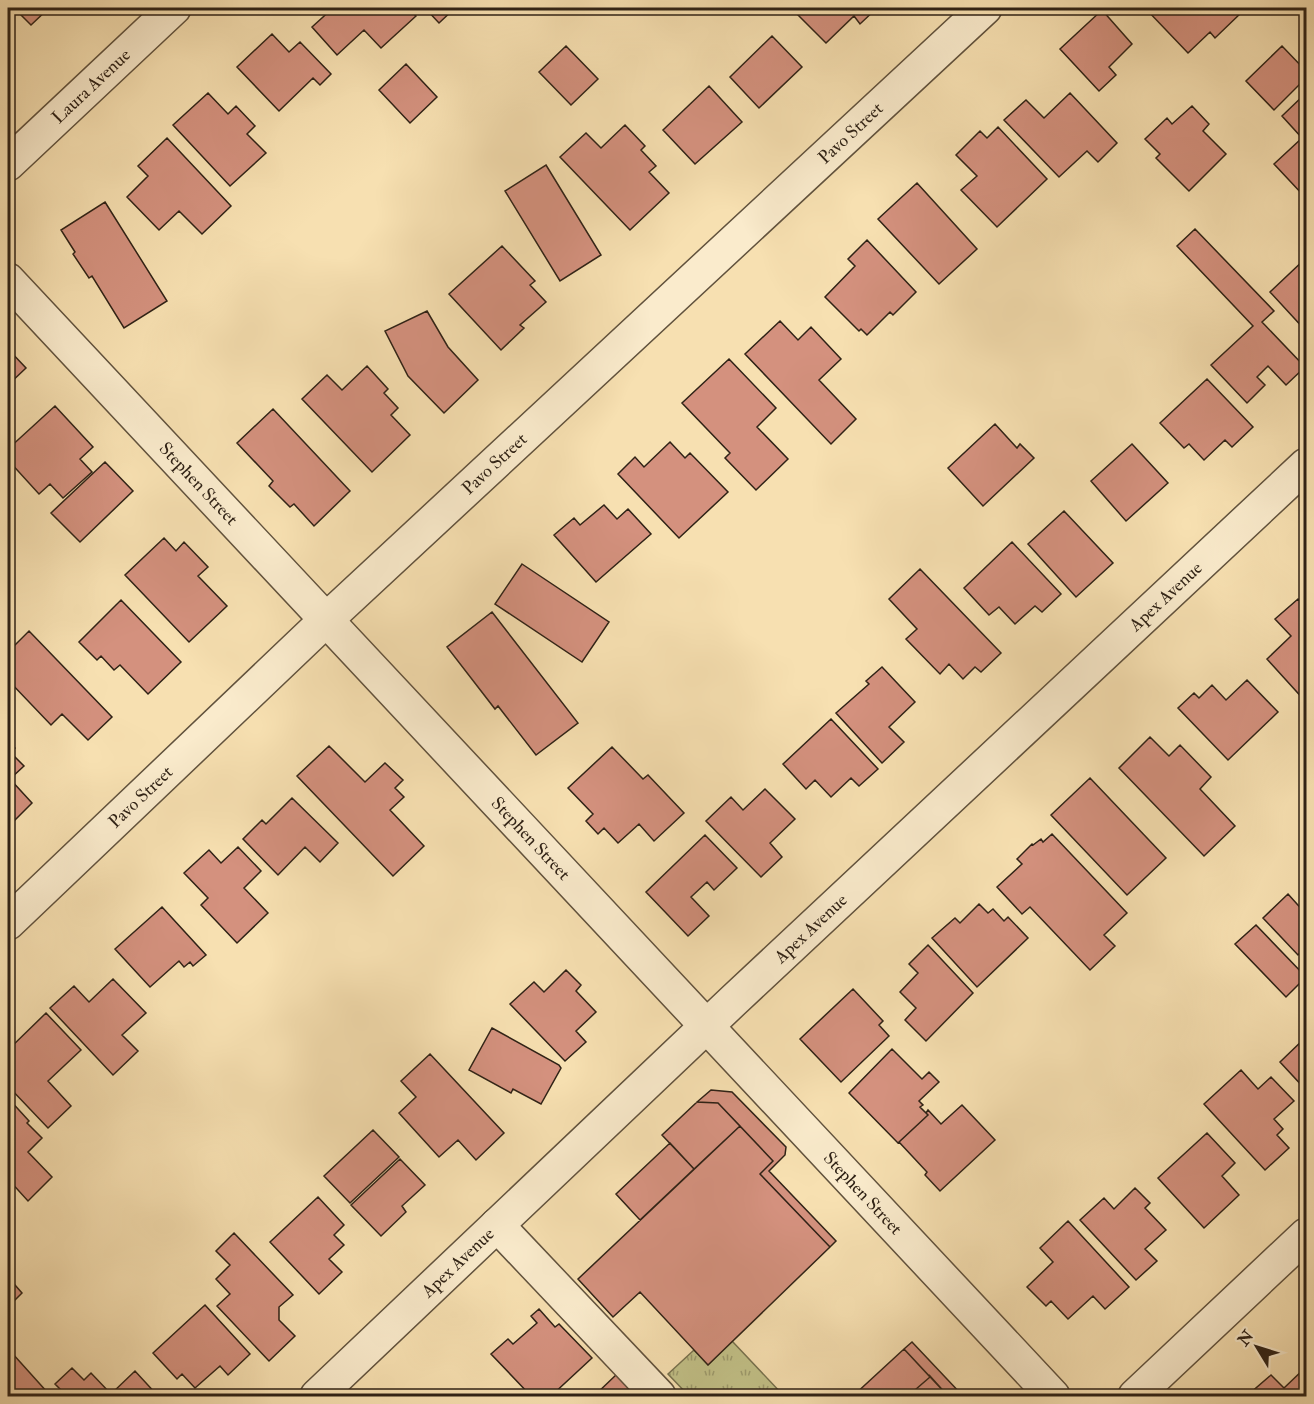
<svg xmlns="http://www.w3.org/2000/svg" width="1314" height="1404" viewBox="0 0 1314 1404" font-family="'IM FELL Double Pica',serif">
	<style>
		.grass { fill: url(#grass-tufts); stroke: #78724f; stroke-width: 1.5 }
		.building { fill: #d4917e; stroke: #2f2216; stroke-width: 1.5 }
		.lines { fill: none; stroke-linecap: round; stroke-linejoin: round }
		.minor-casing { stroke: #61523d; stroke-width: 36 }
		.minor { stroke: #faebcc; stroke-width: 33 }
		.labels { text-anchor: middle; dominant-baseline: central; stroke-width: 4.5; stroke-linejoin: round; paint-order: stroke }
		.street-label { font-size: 18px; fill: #2f2216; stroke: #faebcc }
	</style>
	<defs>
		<pattern id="grass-tufts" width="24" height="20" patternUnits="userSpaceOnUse" patternTransform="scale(1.5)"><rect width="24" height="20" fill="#c2c188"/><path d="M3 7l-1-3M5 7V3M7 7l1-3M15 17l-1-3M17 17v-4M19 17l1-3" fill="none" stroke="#9e9c6e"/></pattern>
	</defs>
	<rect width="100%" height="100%" fill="#f7e0b1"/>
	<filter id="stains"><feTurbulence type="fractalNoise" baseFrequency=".00333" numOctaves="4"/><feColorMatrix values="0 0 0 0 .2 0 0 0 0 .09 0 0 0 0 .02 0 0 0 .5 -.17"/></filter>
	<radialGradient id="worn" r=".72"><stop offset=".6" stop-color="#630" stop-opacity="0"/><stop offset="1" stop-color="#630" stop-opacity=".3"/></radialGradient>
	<!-- grass -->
	<path class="grass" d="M732 1341 784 1396H689L668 1374 694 1350 708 1365Z"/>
	<!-- building -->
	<path class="building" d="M14 8H49L31 25Z
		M333 8H408L416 16 381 48 364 30 337 55 312 27Z
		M425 8H455L439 23Z
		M791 8H877L860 24 854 16 826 43Z
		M1145 8H1240L1243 11 1215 38 1210 32 1188 53Z
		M1102 10 1132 44 1109 67 1116 75 1099 91 1060 49Z
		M272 34 289 52 300 42 331 74 320 85 313 78 279 111 237 67Z
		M772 36 802 67 759 108 730 77Z
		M566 46 598 79 571 105 539 72Z
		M1282 46 1306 71V78L1274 110 1246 81Z
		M406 64 437 97 410 123 379 90Z
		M709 86 742 122 695 164 663 130Z
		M208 93 228 114 236 106 255 126 247 134 266 153 230 186 173 125Z
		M1070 93 1117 143 1098 162 1087 151 1059 177 1004 120 1026 100 1044 118Z
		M1306 93V192L1303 195 1274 164 1302 138 1282 116Z
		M1192 106 1209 124 1203 131 1226 154 1189 191 1156 158 1160 154 1145 139 1167 118 1172 124Z
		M625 125 645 146 641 150 656 166 649 172 669 193 630 230 560 157 586 133 601 148Z
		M998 127 1047 179 997 227 961 190 977 176 956 155 980 131 987 138Z
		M167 138 231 206 202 234 179 211 159 230 127 197 148 176 138 166Z
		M546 165 601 255 560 281 505 191Z
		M917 183 977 249 939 284 878 219Z
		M105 202 167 301 124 328 92 276 89 278 73 254 75 252 61 230Z
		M1195 229 1274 311 1262 322 1305 367 1286 385 1268 366 1257 377 1265 385 1247 403 1211 365 1253 326 1177 246Z
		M867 240 916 292 893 315 890 312 867 335 861 329 859 331 825 297 855 266 848 259Z
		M502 246 535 281 530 285 546 302 520 325 524 328 501 350 449 294Z
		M1306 258V331L1270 292Z
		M427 311 448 347 478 380 444 413 408 376 385 331Z
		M780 321 798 340 811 327 841 359 819 380 856 419 831 444 745 354Z
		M8 349 26 368 8 385Z
		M729 359 776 408 757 427 788 459 756 490 725 458 730 453 682 403Z
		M367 366 388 389 384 393 398 408 391 415 410 435 372 472 302 399 327 375 342 390Z
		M1207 379 1253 427 1232 447 1225 440 1204 460 1189 444 1184 448 1160 423Z
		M55 406 93 447 80 459 92 472 63 498 50 484 39 494 8 460V449Z
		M273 409 350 491 314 526 294 504 290 507 269 486 273 481 237 443Z
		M995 424 1017 448 1020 444 1034 458 983 506 948 468Z
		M670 442 685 458 690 453 728 492 679 538 618 474 635 457 644 467Z
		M1132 444 1168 483 1126 521 1091 481Z
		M105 462 133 491 80 542 51 513Z
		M604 505 617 519 628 509 651 534 596 582 554 535 574 518 580 525Z
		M1064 511 1113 563 1076 597 1028 544Z
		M164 538 176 551 184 542 208 567 198 576 227 606 189 642 125 575Z
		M1012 542 1061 594 1042 612 1035 606 1015 624 999 607 989 615 964 588Z
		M522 564 609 622 582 662 495 604Z
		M920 569 1001 653 981 672 975 667 963 679 949 664 940 674 906 639 917 629 889 599Z
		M1298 599 1306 608V702L1267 659 1291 636 1275 619Z
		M121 600 181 662 148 694 120 665 114 670 101 656 97 660 79 642Z
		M492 612 578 723 536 755 498 706 495 709 447 647Z
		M29 631 112 717 88 740 62 714 51 725 8 680V652Z
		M882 667 915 702 889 727 904 742 882 763 836 713 869 684 866 681Z
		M1247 680 1278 712 1228 760 1178 708 1194 693 1199 698 1212 685 1226 700Z
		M831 719 878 769 859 786 851 778 831 797 815 780 806 789 783 764Z
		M1150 737 1169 756 1180 745 1211 777 1200 789 1235 826 1204 856 1119 768Z
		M8 741 15 748 11 753 24 766 10 779 32 803 15 820 8 814Z
		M329 746 365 782 385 763 403 780 395 788 404 797 390 810 424 846 393 876 297 776Z
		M612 747 643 779 648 775 684 813 654 841 639 824 618 843 604 828 598 834 586 821 593 814 568 788Z
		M1090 778 1166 858 1127 895 1051 815Z
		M765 789 795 819 770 843 782 857 761 877 706 821 731 797 743 810Z
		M292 798 338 843 320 862 305 847 278 875 243 839 262 820 266 824Z
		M1052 834 1127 913 1104 935 1115 946 1090 970 1030 907 1022 914 997 887 1022 864 1017 859 1032 844 1033 845 1041 839 1043 842Z
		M705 835 737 868 714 890 707 882 691 897 709 916 688 936 646 892Z
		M238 847 261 871 244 888 268 913 237 943 201 905 208 898 184 873 209 850 221 863Z
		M1288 894 1306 914V947L1298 955 1263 918Z
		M979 904 988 913 993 909 1004 921 1008 917 1028 938 977 987 932 938 955 918 960 923Z
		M162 907 206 955 193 966 190 962 184 967 179 961 150 987 115 949Z
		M1256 925 1306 977 1286 997 1235 944Z
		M928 945 973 993 926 1041 905 1020 916 1008 900 992 918 973 909 964Z
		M566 970 581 985 576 991 596 1012 576 1031 586 1042 565 1061 510 1004 534 982 544 992Z
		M113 979 146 1013 122 1035 138 1051 113 1075 50 1008 74 986 89 1002Z
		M853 989 883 1021 879 1025 889 1036 841 1082 800 1039Z
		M46 1013 81 1050 48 1081 71 1106 48 1128 8 1086V1050Z
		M492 1028 559 1065 561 1068 541 1104 513 1089 511 1093 469 1070Z
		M1306 1037V1090L1280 1062Z
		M892 1049 922 1079 929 1072 939 1082 919 1101 923 1105 920 1107 928 1115 898 1143 849 1093Z
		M430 1054 504 1133 476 1160 458 1140 439 1157 399 1113 416 1097 401 1081Z
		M1241 1070 1258 1089 1271 1077 1294 1101 1274 1119 1283 1129 1277 1135 1289 1148 1265 1170 1204 1104Z
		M711 1090 732 1092 786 1147 785 1155 769 1171 836 1241 830 1247 760 1174 773 1161 718 1103 697 1102Z
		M8 1098 29 1121 27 1123 42 1138 28 1152 52 1177 28 1201 8 1179Z
		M697 1102 718 1103 740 1126 694 1169 662 1135Z
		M962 1105 995 1140 940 1191 925 1175 927 1172 899 1142 928 1115 926 1113 928 1110 941 1124Z
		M740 1126 773 1161 760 1174 830 1247 708 1365 640 1292 613 1317 578 1279Z
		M373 1130 399 1157 350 1203 324 1176Z
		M1207 1133 1235 1163 1222 1176 1239 1195 1204 1228 1158 1178Z
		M670 1143 694 1169 640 1220 616 1194Z
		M400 1159 425 1185 402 1206 406 1212 381 1236 351 1205Z
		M1135 1188 1150 1203 1145 1208 1166 1230 1145 1249 1157 1261 1136 1280 1080 1220 1104 1198 1114 1209Z
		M318 1197 344 1225 334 1235 344 1245 329 1259 342 1272 319 1294 270 1242Z
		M1068 1221 1129 1287 1105 1309 1093 1296 1068 1319 1051 1301 1046 1306 1027 1287 1053 1262 1040 1248Z
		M234 1233 293 1295 279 1307V1320L295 1336 269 1361 217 1306 230 1294 216 1279 230 1265 216 1251Z
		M8 1277 22 1293 8 1307Z
		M205 1305 250 1354 228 1375 220 1366 195 1388 182 1374 177 1379 153 1353Z
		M539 1309 555 1327 559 1324 592 1358 551 1396H531L491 1354 508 1339 513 1344 537 1323 531 1316Z
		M912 1342 963 1396H948L904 1349Z
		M904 1349 930 1377 908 1396H853Z
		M12 1353 48 1393 52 1390 58 1396H8V1357Z
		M1306 1367V1396H1252L1249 1394 1271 1375 1284 1388Z
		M72 1368 84 1380 91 1373 111 1394 135 1371 158 1396H67L55 1384Z
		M617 1374 639 1396H594Z
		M930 1376 948 1396H908L930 1377Z"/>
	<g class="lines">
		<!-- minor casing -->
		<g class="minor-casing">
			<g id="minor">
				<path id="s1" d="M8 164 174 8"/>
				<path id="s2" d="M8 280 1053 1396"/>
				<path id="s3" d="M8 923 326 620 985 8"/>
				<path d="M497 1225 659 1396"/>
				<path id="s4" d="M317 1396 733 1001 1306 465"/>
				<path d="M1135 1396 1306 1235"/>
			</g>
		</g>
		<!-- minor -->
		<use href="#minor" class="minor"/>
	</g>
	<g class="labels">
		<!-- street labels -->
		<g class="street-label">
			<text stroke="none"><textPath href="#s1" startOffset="114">Laura Avenue</textPath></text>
			<text stroke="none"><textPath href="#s3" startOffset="1155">Pavo Street</textPath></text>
			<text stroke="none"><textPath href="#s3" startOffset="669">Pavo Street</textPath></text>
			<text stroke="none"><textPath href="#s2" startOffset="279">Stephen Street</textPath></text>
			<text stroke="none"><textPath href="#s4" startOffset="1166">Apex Avenue</textPath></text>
			<text stroke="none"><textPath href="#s3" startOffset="183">Pavo Street</textPath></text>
			<text stroke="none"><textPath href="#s2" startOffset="765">Stephen Street</textPath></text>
			<text stroke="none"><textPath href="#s4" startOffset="680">Apex Avenue</textPath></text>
			<text stroke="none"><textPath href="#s2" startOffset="1251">Stephen Street</textPath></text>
			<text stroke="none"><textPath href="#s4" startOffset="194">Apex Avenue</textPath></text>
		</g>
	</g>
	<!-- margin -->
	<rect width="1314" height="1404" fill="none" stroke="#f7e0b1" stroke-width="30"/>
	<rect x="9" y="9" width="1296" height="1386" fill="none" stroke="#2f2216" stroke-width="3"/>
	<rect x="15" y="15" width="1284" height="1374" fill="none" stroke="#2f2216" stroke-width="1.5"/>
	<!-- north arrow -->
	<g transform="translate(1257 1347) rotate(308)" stroke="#faebcc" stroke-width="4.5" paint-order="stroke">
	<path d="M0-4.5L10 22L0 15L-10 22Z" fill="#2f2216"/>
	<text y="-9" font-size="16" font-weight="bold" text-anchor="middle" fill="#2f2216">N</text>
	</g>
	<rect width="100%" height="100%" filter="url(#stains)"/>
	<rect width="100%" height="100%" fill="url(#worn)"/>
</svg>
